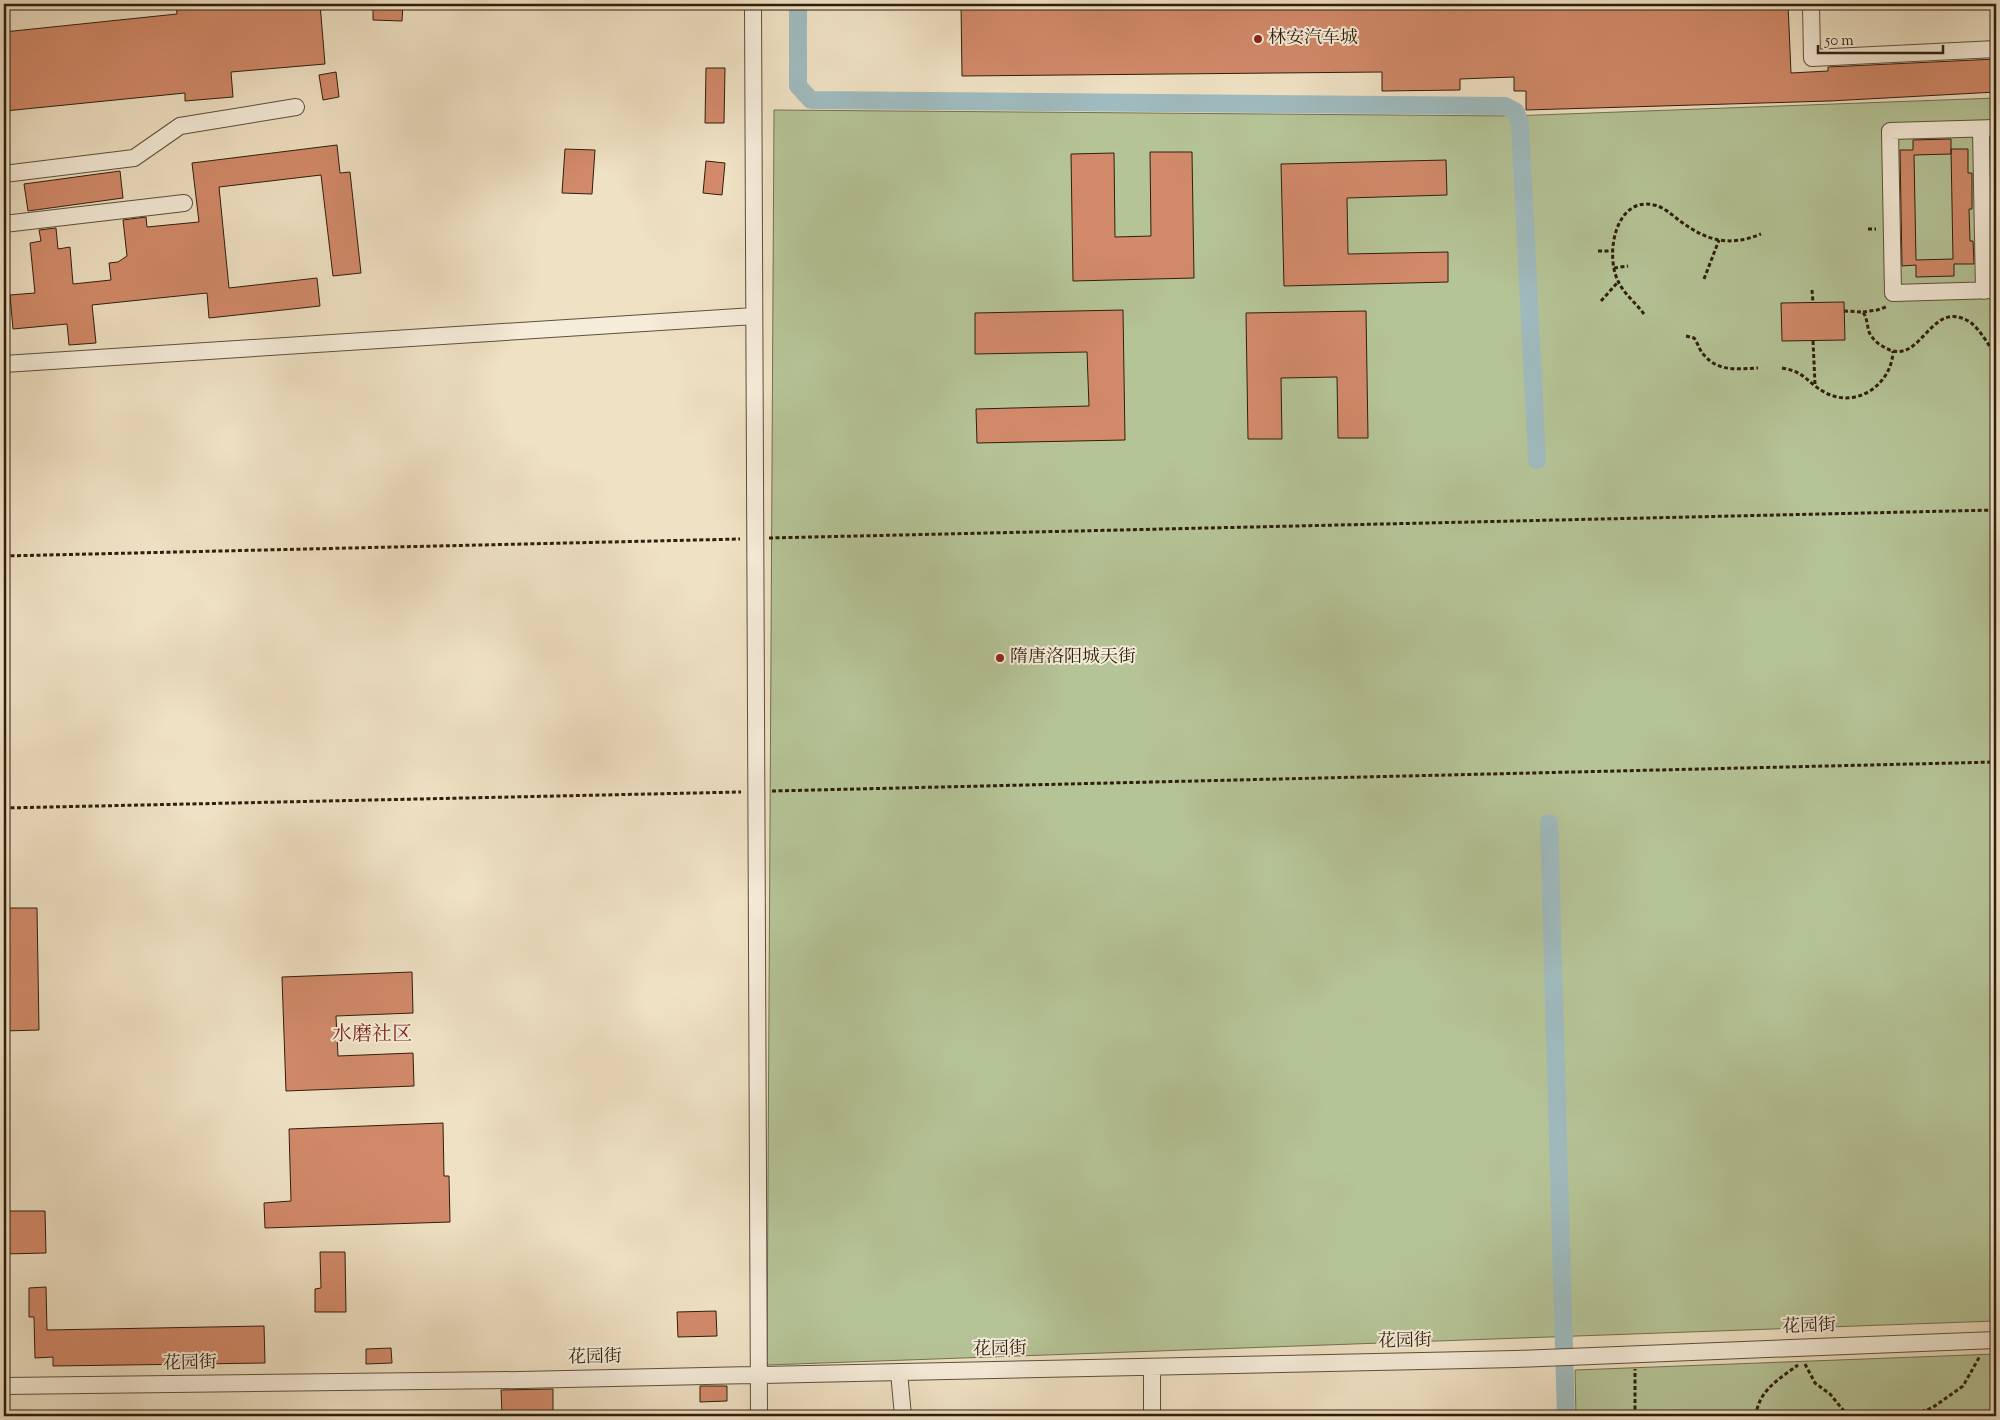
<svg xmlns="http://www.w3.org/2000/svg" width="2000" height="1420" viewBox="0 0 2000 1420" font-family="'Sorts Mill Goudy','Noto Serif SC',serif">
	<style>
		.park { fill: #b5c497; stroke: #727152 }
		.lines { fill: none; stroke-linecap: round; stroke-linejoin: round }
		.canal { stroke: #9fbbbf; stroke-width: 18 }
		.building { fill: #d28a6a; stroke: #2f1e0c }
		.minor-casing { stroke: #5f4f3a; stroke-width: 18 }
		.path { stroke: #2f1e0c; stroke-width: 3; stroke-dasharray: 4 2.5; stroke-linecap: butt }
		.minor { stroke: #f5ecd9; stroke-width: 16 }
		.poi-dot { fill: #8f2418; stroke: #f5ecd9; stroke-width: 2 }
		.labels { text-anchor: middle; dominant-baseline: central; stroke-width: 4; stroke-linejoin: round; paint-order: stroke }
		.poi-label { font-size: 18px; fill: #2f1e0c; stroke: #f5ecd9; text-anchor: start }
		.street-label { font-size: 18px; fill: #2f1e0c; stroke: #f5ecd9 }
		.quarter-label { font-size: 20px; fill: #7a1f14; stroke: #f5ecd9 }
	</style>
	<rect width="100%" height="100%" fill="#efe1c4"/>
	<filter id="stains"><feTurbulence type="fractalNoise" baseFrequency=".004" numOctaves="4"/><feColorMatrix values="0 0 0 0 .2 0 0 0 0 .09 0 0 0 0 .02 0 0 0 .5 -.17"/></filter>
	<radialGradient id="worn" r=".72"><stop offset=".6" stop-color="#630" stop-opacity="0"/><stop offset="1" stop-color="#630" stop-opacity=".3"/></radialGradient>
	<!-- park -->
	<path class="park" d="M1996 98V1321L767 1365 774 110 1511 116Z
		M1996 1354V1416H1576L1575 1370Z"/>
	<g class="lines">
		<!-- canal -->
		<path class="canal" d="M798 4V86L811 100 1505 106 1516 112 1520 124 1537 460
			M1549 823 1566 1416"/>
	</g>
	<!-- building -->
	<path class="building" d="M176 4H320L325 64 231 72 233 97 185 101V93L5 111 4 32 177 14Z
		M373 4H403L402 21 373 20Z
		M961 4H1788L1791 73 1828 71V67L1996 59V92L1830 101 1526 110V91H1514V77L1460 79V90L1382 91V72L962 76Z
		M706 68H725L724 123H705Z
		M336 72 339 97 323 100 319 75Z
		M1951 139V154L1914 155 1916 260 1953 259 1951 149H1968V173H1972V209H1969L1970 241H1973L1974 264H1954V276L1916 277V265L1902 266 1900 150H1913V140Z
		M337 145 340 173 350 172 361 273 333 276 321 175 219 187 229 288 317 278 320 306 209 318 207 293 92 305 96 343 69 345 67 324 13 329 10 295 35 293 30 243 41 241 39 230 56 228 58 249 70 247 73 284 111 280 109 263 118 262 127 256 123 220 146 217 147 227 199 222 192 163Z
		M565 149 595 150 592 194 562 193Z
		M1150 152H1192L1194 278 1073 281 1071 154 1114 153 1115 237 1151 236Z
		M1446 160 1447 195 1347 198 1348 254 1448 252V282L1284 286 1281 164Z
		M706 161 725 163 722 195 703 193Z
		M120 171 123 198 28 211 24 184Z
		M1992 172H1996V209H1992Z
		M1844 302 1845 340 1782 341 1781 303Z
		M1123 310 1125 440 977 443 976 409 1089 406 1087 352 975 354V313Z
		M1366 311 1368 438H1338L1337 377 1281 378 1282 439H1248L1246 313Z
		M4 908H37L39 1030 4 1031Z
		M412 972 413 1013 336 1016 338 1056 413 1053 414 1086 286 1091 282 977Z
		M443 1123 444 1176H449L450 1222 265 1228 264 1203 291 1201 289 1129Z
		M4 1211H45L46 1253 4 1254Z
		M320 1252H345L346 1312H315V1289L321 1288Z
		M46 1287 47 1330 264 1326 265 1363 53 1366V1357L35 1358 34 1317H29V1288Z
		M716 1311 717 1336 678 1337 677 1312Z
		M391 1348 392 1363 366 1364V1349Z
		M700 1386H727V1401L700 1402Z
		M553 1389V1412L502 1414 501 1390Z"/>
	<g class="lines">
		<!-- minor casing -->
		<g class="minor-casing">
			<path id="minor" d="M753 4 759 1416
				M1811 4 1812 58 1996 49
				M1996 128 1890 131 1893 293 1996 290
				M1981 129 1984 291
				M4 174 134 158 180 126 296 107
				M4 224 184 203
				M4 364 754 316
				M899 1372 903 1416
				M4 1386 520 1380 1516 1359 1996 1340
				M1152 1416V1367"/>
		</g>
		<!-- path -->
		<path class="path" d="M1868 229H1876
			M1598 251H1612
			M1614 268 1628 266
			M1704 279 1719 240
			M1812 290 1813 303
			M1601 301 1618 282
			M1844 311 1863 312C1869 321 1866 330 1872 337 1876 343 1883 347 1890 350 1923 362 1931 298 1970 322 1980 329 1988 345 1996 355
			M1863 312 1877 310 1886 307
			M1644 314C1636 303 1624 294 1618 281 1605 255 1615 196 1654 205 1664 207 1672 215 1680 221 1707 241 1729 247 1761 234
			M1686 336 1694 338C1698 343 1699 350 1704 355 1718 372 1738 369 1758 368
			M1813 341 1815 384
			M1782 368C1806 372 1807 383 1826 393 1857 409 1892 384 1893 351
			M769 538 1996 510
			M4 556 740 539
			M772 791 1996 762
			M4 808 741 792
			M1805 1364 1815 1383 1830 1394 1848 1416
			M1635 1416V1369
			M1756 1416C1758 1391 1779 1379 1798 1365
			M1909 1416 1932 1408 1963 1386 1980 1356"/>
		<!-- minor -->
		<use href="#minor" class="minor"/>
	</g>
	<!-- markers -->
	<g class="poi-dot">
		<circle cx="1258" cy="39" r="5"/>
		<circle cx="1000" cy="658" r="5"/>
	</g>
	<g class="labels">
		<!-- poi labels -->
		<g class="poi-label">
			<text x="1268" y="39">林安汽车城</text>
			<text x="1010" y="658">隋唐洛阳城天街</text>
		</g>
		<!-- street labels -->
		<g class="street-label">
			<text transform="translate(1809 1327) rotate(-2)">花园街</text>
			<text transform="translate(1405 1342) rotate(-1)">花园街</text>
			<text transform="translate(1000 1350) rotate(-1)">花园街</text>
			<text transform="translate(595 1358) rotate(-1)">花园街</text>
			<text transform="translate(190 1364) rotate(-1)">花园街</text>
		</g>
		<!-- quarter labels -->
		<g class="quarter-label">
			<text x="372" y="1035">水磨社区</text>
		</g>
	</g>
	<!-- margin -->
	<rect width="2000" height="1420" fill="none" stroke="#efe1c4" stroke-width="20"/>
	<rect x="5" y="5" width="1990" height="1410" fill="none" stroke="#2f1e0c" stroke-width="2.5"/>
	<rect x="10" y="10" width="1980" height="1400" fill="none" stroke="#2f1e0c"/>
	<!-- scale -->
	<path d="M1818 45v8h125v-8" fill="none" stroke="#2f1e0c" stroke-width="2.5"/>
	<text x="1825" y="45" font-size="15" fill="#2f1e0c" stroke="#f5ecd9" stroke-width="4" paint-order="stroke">50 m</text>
	<rect width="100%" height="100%" filter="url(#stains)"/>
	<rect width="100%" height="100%" fill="url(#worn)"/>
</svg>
